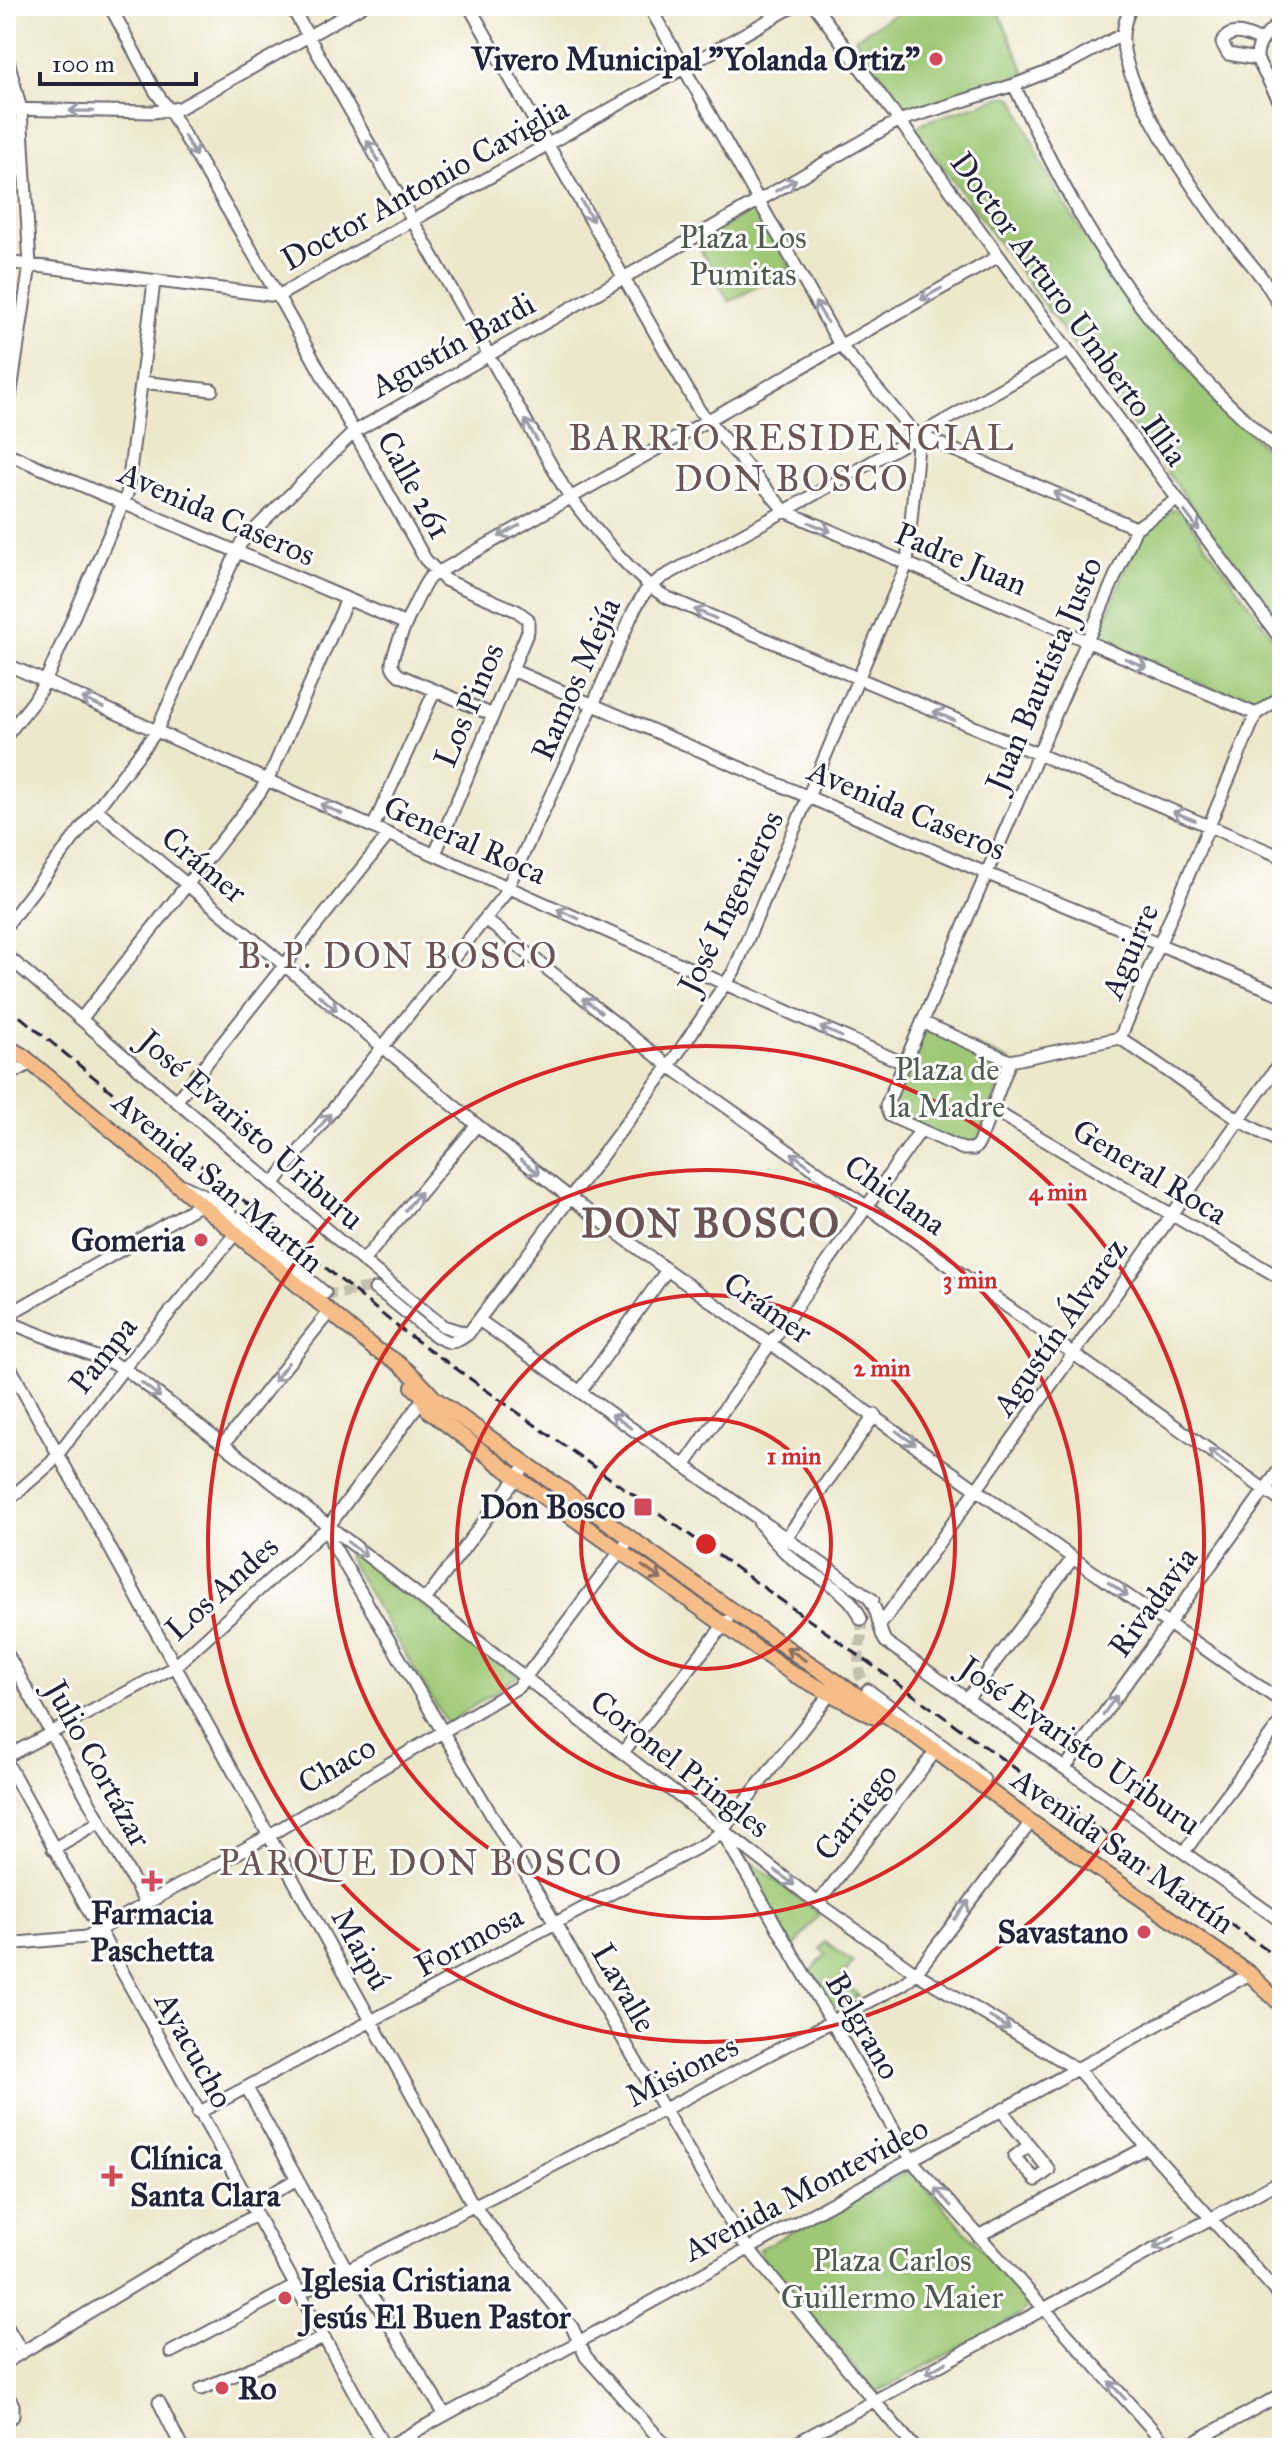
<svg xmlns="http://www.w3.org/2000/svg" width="1288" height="2454" viewBox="0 0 1288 2454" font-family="'IM FELL Great Primer',serif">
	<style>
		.green { fill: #9ec874; stroke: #607558; stroke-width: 2 }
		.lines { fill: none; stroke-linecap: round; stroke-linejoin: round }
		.minor-tunnel { stroke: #c4c0ae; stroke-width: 11; stroke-dasharray: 11 5.5; stroke-linecap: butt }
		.minor-casing { stroke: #69676d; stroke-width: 15 }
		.major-casing { stroke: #69676d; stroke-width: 18 }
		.minor { stroke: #fff; stroke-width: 11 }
		.major { stroke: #f7bd88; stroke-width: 14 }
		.rail { stroke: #22223b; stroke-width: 3; stroke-dasharray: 12 6; stroke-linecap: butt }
		.oneway { stroke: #9c9ca7 }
		.oneway2 { stroke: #8c7062 }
		.ring { fill: none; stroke: #d62828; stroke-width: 4 }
		.poi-dot { fill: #d1495b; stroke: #fff; stroke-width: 3 }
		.labels { text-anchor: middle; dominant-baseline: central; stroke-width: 6; stroke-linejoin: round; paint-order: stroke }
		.poi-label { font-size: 32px; font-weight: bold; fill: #22223b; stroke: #fff; text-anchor: end }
		.street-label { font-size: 32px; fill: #22223b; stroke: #fff }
		.park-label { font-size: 32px; fill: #4d5c4f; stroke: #fff }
		.quarter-label { font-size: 36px; letter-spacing: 2px; fill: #6b5451; stroke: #fff }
		.district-label { font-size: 40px; font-weight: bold; letter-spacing: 2px; fill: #6b5451; stroke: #fff }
		.centre { fill: #d62828; stroke: #fff; stroke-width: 4 }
		.ring-label { font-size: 24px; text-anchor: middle; font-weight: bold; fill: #d62828; stroke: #fff; stroke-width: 6; stroke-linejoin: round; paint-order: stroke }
	</style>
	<rect width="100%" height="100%" fill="#fff"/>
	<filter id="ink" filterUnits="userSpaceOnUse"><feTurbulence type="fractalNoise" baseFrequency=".0125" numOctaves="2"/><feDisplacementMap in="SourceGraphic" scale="16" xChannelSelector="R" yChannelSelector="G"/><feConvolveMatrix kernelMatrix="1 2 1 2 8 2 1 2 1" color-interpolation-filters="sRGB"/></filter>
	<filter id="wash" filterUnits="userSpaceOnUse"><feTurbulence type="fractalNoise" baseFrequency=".006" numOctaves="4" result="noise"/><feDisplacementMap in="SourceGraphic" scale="32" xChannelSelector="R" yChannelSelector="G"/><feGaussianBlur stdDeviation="1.8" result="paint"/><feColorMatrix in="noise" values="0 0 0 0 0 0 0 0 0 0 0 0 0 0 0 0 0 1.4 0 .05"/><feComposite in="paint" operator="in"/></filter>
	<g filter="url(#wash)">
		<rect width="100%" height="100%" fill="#ede7cb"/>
		<!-- green -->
		<path class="green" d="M908 6H996L1026 74 908 112 855 38Z
			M1002 97H1011L1016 101C1025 124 1034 147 1045 169 1103 281 1192 377 1282 465V628L915 129 924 122Z
			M757 208 791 268 729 302 696 242Z
			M1172 510 1182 511 1282 650V687L1254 707 1102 642 1099 637 1138 537Z
			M922 1022 1010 1061 974 1149 896 1120 888 1099Z
			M350 1554H354L518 1676 447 1724 347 1557Z
			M735 1849 819 1914 793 1949Z
			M825 1942 853 1962 840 1980 859 1995 838 2006 831 2003 812 1970 826 1954 820 1949Z
			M911 2170 1026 2299 1027 2306 1022 2314 876 2393 761 2256 759 2249Z"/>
	</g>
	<g filter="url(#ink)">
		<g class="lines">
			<!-- minor-tunnel -->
			<path class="minor-tunnel" d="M325 1293C342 1297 357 1286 375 1289
				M861 1619C865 1647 849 1664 868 1690"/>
			<!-- minor casing -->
			<g class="minor-casing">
				<path id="minor" d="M110 6 155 91 170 111 278 296 425 559 445 580 517 611 528 619V631L435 854
					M291 6 563 486C583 517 637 582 668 598L1282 857
					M469 6 699 410 785 511 1256 714
					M649 6 840 345 910 428 919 435 1136 528
					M815 6 1282 641
					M1131 6C1126 18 1122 29 1123 42 1126 93 1196 194 1228 236 1247 260 1269 282 1282 311
					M1282 20C1270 32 1256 41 1257 59L1282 106
					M6 53 21 110 30 265 6 424
					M1257 59 1228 54 1222 43C1230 26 1248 35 1261 41
					M1014 85C1057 178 1105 269 1173 346 1207 385 1244 419 1282 454
					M6 109 153 112 180 108 362 6
					M6 262 278 296 794 6
					M141 382 212 390
					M6 453 406 624
					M1177 500 1136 528 886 1106 890 1116 963 1149H974L979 1143 1010 1061 1120 1038 1256 714 1282 696
					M6 664 903 1063
					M512 670 988 874 1282 995
					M493 715 399 675C396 672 393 670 392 665 390 655 422 586 430 577L999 256
					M6 736 33 702 45 682 127 494 154 282
					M96 809 477 1125 569 1197 667 1270 1073 1558 1282 1702
					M373 827 435 690
					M486 920 669 1066 1282 1502
					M6 926 156 732 241 543 354 432 898 121 1014 85 1065 65 1123 34
					M6 955 363 1261 443 1326 468 1334
					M82 1018 260 792 273 769 347 599
					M922 1022 1010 1061
					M1120 1038 1239 1120 1282 1144
					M6 1077 31 1063
					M177 1100 389 834
					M991 1109 1282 1279
					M274 1183 504 895 593 705 634 610 645 592 661 578 785 511 1068 351
					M180 1184 214 1200 325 1293
					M363 1261 477 1125
					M375 1289C395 1299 432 1340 450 1342 458 1342 462 1338 468 1334L669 1066 734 971 907 564 919 435
					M6 1316 201 1204
					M479 1320 873 1600
					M6 1321 124 1368 803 1892 916 1973 1078 2070 1282 2298
					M6 1360 473 2205 572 2327 586 2357 668 2448
					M580 1392 667 1270
					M223 1445 330 1311
					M684 1466 920 1131
					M6 1502 51 1463 124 1368 235 1234
					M759 1522C770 1536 780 1549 794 1560 816 1578 852 1591 861 1619
					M328 1528 332 1543 739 2237 875 2402 915 2448
					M787 1537 875 1415
					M869 1598C881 1614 877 1630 886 1642L1282 1922
					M425 1600 527 1464
					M881 1624 1282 1060
					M6 1652 145 1902
					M868 1690 967 1764 984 1780
					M968 1698 1073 1558
					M623 1752 727 1621
					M6 1757 174 1667 328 1527 423 1399
					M6 1761 385 2448
					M1065 1768 1282 1466
					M724 1835 912 2161 1169 2448
					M53 1849 99 1822
					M1184 1852 1282 1720
					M818 1903 935 1752
					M6 1944 86 1937 268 1836 518 1687 631 1537
					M247 2088 347 2270
					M1002 2111 1049 2170 1036 2180 1014 2157 1028 2146
					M198 2113 710 1841 722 1831 834 1689
					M266 2197 297 2179
					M978 2236 1147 2147
					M354 2267 445 2415
					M299 2294 665 2109 903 1984 916 1973 1031 1822
					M6 2325 22 2352
					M171 2352 295 2286
					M6 2362 209 2240 256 2215
					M201 2389 324 2338
					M6 2393 13 2405V2416L6 2421
					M159 2402 182 2448
					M409 2435 419 2448
					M385 2448 1250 1974
					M787 2448 1282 2180
					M1183 2448 1282 2394"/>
			</g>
			<!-- major casing -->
			<g class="major-casing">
				<path id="major" d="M6 1046 23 1056 376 1350C399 1360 417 1379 434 1398L734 1612 902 1726 1031 1822 1250 1974 1282 2006
					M413 1387 421 1394 428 1410 517 1478 793 1674 875 1717"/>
			</g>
			<!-- minor -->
			<use href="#minor" class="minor"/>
			<!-- major -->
			<use href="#major" class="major"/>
			<!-- rail -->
			<path class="rail" d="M6 1005 399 1328 854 1652 1282 1961"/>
		</g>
		<!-- one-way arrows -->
		<defs><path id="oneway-shaft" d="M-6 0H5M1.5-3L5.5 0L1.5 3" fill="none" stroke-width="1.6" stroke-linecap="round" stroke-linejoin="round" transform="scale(2)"/></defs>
		<g class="oneway">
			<use href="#oneway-shaft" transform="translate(81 111) rotate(-179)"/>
			<use href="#oneway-shaft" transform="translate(190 146) rotate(60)"/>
			<use href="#oneway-shaft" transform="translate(373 151) rotate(-120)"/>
			<use href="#oneway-shaft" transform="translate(786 185) rotate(-30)"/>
			<use href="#oneway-shaft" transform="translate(587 211) rotate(60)"/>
			<use href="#oneway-shaft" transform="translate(931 294) rotate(151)"/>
			<use href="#oneway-shaft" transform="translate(821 312) rotate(-120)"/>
			<use href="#oneway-shaft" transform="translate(531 430) rotate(-120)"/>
			<use href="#oneway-shaft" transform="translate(1064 497) rotate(-157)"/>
			<use href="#oneway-shaft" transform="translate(1192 521) rotate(53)"/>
			<use href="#oneway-shaft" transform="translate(820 527) rotate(23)"/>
			<use href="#oneway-shaft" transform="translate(509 531) rotate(151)"/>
			<use href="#oneway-shaft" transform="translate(705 614) rotate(-157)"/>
			<use href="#oneway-shaft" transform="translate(1136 663) rotate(23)"/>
			<use href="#oneway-shaft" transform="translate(93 703) rotate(-156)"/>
			<use href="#oneway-shaft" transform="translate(944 716) rotate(-157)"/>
			<use href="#oneway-shaft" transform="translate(331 809) rotate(-156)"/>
			<use href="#oneway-shaft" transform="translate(1184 816) rotate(-158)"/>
			<use href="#oneway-shaft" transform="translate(568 914) rotate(-156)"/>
			<use href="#oneway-shaft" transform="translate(328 1003) rotate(40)"/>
			<use href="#oneway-shaft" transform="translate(592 1005) rotate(-142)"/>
			<use href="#oneway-shaft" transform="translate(831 1032) rotate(-156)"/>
			<use href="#oneway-shaft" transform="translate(323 1123) rotate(-51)"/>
			<use href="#oneway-shaft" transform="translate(801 1160) rotate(-144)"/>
			<use href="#oneway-shaft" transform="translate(530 1167) rotate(38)"/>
			<use href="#oneway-shaft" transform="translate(413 1201) rotate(-50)"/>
			<use href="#oneway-shaft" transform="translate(281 1372) rotate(128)"/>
			<use href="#oneway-shaft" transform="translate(151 1390) rotate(38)"/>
			<use href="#oneway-shaft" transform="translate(621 1421) rotate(-144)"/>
			<use href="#oneway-shaft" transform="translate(906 1438) rotate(36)"/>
			<use href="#oneway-shaft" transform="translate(1218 1457) rotate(-144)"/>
			<use href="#oneway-shaft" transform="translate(357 1549) rotate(37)"/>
			<use href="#oneway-shaft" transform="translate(1118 1589) rotate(35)"/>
			<use href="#oneway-shaft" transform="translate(1110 1705) rotate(-54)"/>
			<use href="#oneway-shaft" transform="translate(785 1878) rotate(37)"/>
			<use href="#oneway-shaft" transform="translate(962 1910) rotate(-52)"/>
			<use href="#oneway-shaft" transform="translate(1000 2023) rotate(31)"/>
			<use href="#oneway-shaft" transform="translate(943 2197) rotate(-131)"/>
			<use href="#oneway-shaft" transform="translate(1164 2243) rotate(151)"/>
			<use href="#oneway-shaft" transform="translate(936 2368) rotate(151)"/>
			<use href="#oneway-shaft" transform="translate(1117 2390) rotate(-132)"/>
		</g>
		<g class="oneway2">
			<use href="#oneway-shaft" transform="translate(652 1573) rotate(36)"/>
			<use href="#oneway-shaft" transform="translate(796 1654) rotate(-145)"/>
		</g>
	</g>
	<!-- distance rings -->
	<g class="ring">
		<circle cx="706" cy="1544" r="125"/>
		<circle cx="706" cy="1544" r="249"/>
		<circle cx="706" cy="1544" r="374"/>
		<circle cx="706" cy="1544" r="498"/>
	</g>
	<!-- markers -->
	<g class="poi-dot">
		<circle cx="936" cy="59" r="8"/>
		<circle cx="201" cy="1240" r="8"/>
		<rect x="633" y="1497" width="20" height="20" rx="4"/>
		<path d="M148 1869h8v8h8v8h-8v8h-8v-8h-8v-8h8z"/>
		<circle cx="1144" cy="1932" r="8"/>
		<path d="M108 2164h8v8h8v8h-8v8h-8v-8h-8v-8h8z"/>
		<circle cx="285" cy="2298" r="8"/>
		<circle cx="222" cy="2388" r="8"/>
	</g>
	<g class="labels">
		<!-- poi labels -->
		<g class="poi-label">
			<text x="920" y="59">Vivero Municipal "Yolanda Ortiz"</text>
			<text x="185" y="1240">Gomeria</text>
			<text x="625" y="1507">Don Bosco</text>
			<text x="152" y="1913" text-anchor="middle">Farmacia<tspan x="152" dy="37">Paschetta</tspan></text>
			<text x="1128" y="1932">Savastano</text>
			<text x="130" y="2158" text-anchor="start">Clínica<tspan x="130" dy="37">Santa Clara</tspan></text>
			<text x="301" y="2280" text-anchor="start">Iglesia Cristiana<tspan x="301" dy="37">Jesús El Buen Pastor</tspan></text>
			<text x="238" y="2388" text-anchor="start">Ro</text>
		</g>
		<!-- street labels -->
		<g class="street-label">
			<text transform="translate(425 184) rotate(-29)">Doctor Antonio Caviglia</text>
			<text transform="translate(1069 309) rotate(54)">Doctor Arturo Umberto Illia</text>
			<text transform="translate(453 345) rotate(-29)">Agustín Bardi</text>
			<text transform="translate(414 485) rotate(61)">Calle 261</text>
			<text transform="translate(217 514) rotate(24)">Avenida Caseros</text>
			<text transform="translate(961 559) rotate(23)">Padre Juan</text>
			<text transform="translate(1044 674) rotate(-67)">Juan Bautista Justo</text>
			<text transform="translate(576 679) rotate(-66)">Ramos Mejía</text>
			<text transform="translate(469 705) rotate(-67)">Los Pinos</text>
			<text transform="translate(907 810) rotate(23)">Avenida Caseros</text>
			<text transform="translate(465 840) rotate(24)">General Roca</text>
			<text transform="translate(204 865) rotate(40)">Crámer</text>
			<text transform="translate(731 902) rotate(-64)">José Ingenieros</text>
			<text transform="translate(1130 951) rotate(-67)">Aguirre</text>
			<text transform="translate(251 1130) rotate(41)">José Evaristo Uriburu</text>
			<text transform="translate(1150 1172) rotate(31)">General Roca</text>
			<text transform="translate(218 1182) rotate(40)">Avenida San Martín</text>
			<text transform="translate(895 1195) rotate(35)">Chiclana</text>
			<text transform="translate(768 1308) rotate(35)">Crámer</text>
			<text transform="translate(1060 1327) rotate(-55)">Agustín Álvarez</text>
			<text transform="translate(103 1355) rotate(-52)">Pampa</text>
			<text transform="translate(222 1588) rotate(-42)">Los Andes</text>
			<text transform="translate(1153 1602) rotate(-54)">Rivadavia</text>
			<text transform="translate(1080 1746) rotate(35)">José Evaristo Uriburu</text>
			<text transform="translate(98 1764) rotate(61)">Julio Cortázar</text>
			<text transform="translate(680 1764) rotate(38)">Coronel Pringles</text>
			<text transform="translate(337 1765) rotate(-30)">Chaco</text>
			<text transform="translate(856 1812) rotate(-52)">Carriego</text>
			<text transform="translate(1123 1851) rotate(35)">Avenida San Martín</text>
			<text transform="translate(469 1941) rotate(-28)">Formosa</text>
			<text transform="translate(361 1949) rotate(61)">Maipú</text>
			<text transform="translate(624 1988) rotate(60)">Lavalle</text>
			<text transform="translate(863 2026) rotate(60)">Belgrano</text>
			<text transform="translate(194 2050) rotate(61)">Ayacucho</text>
			<text transform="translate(682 2071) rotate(-27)">Misiones</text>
			<text transform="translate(806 2189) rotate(-28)">Avenida Montevideo</text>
		</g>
		<!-- park labels -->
		<g class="park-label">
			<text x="743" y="237">Plaza Los<tspan x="743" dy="37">Pumitas</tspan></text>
			<text x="947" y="1069">Plaza de<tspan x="947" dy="37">la Madre</tspan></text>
			<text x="892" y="2260">Plaza Carlos<tspan x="892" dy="37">Guillermo Maier</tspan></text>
		</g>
		<!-- quarter labels -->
		<g class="quarter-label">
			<text x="792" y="438">BARRIO RESIDENCIAL<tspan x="792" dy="41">DON BOSCO</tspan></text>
			<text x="398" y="956">B. P. DON BOSCO</text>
			<text x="421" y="1863">PARQUE DON BOSCO</text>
		</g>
		<!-- district labels -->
		<g class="district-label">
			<text x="711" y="1223">DON BOSCO</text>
		</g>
	</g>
	<circle cx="706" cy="1544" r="12" class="centre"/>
	<g class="ring-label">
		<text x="1058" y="1200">4 min</text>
		<text x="970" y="1288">3 min</text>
		<text x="882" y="1376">2 min</text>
		<text x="794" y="1464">1 min</text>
	</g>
	<!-- margin -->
	<rect width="1288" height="2454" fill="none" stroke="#fff" stroke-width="32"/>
	<!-- scale -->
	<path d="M40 72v12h156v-12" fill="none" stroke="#22223b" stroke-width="4"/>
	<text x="52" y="72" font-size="24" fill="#22223b" stroke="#ffffff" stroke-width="6" paint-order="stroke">100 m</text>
</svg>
